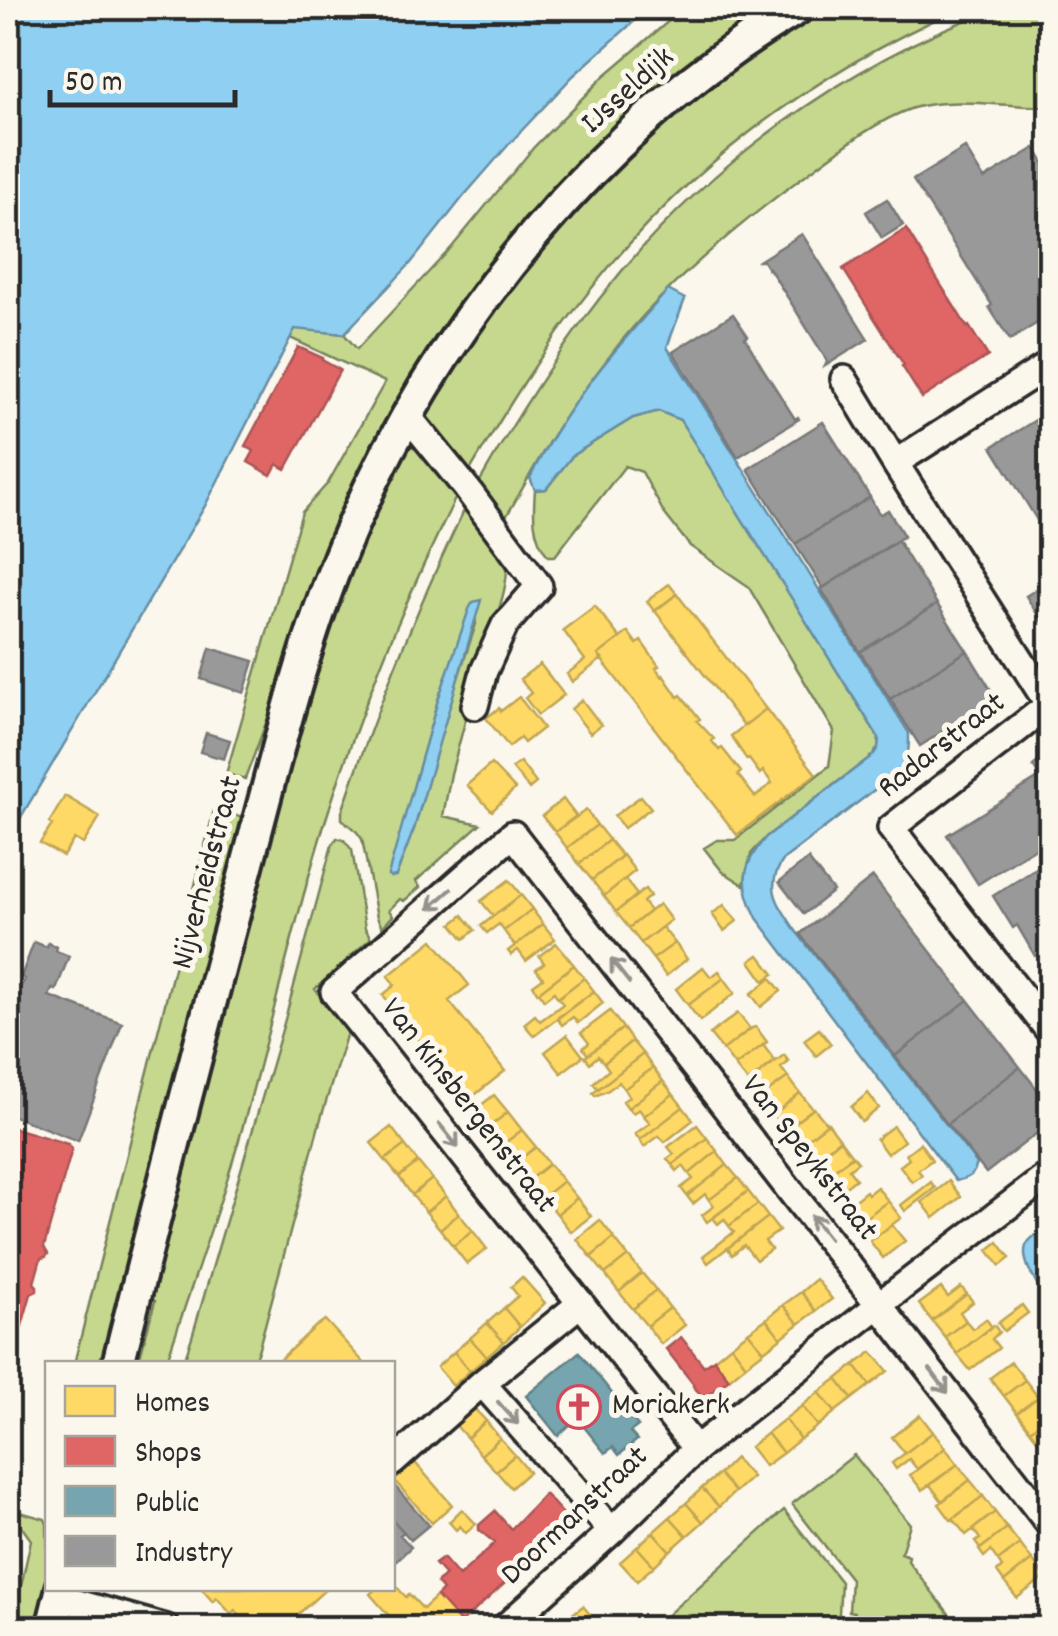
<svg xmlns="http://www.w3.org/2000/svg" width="1058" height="1636" viewBox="0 0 1058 1636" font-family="Dekko,sans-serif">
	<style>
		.green { fill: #c5d88d; stroke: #78825c; stroke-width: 2.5; fill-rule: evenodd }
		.water { fill: #8fcff1; stroke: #678da2; stroke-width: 2.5 }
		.homes { fill: #ffd966; stroke: #bfa554; stroke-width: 2.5 }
		.shops { fill: #e06666; stroke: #aa5454; stroke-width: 2.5 }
		.public { fill: #76a5af; stroke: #608087; stroke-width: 2.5 }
		.industry { fill: #999; stroke: #787878; stroke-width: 2.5 }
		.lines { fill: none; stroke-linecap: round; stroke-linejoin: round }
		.minor-casing { stroke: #2b2b2b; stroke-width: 32 }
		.tertiary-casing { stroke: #2b2b2b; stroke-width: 38 }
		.minor { stroke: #fbf7ec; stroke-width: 25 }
		.tertiary { stroke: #fbf7ec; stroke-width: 30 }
		.oneway { stroke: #93918c }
		.labels { text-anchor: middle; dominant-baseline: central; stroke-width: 10; stroke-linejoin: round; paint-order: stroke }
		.street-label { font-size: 32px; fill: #2b2b2b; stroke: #fbf7ec }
		.poi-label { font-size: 32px; fill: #2b2b2b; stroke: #fbf7ec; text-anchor: start }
	</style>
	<rect width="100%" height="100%" fill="#fbf7ec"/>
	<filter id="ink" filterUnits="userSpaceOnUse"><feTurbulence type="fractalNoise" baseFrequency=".01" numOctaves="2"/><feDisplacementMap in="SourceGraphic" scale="20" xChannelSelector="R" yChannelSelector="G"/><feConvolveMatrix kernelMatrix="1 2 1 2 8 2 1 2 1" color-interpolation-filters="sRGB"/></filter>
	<g filter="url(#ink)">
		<!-- green -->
		<path class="green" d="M684 8H766L741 24 664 88 459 309 402 394 354 489 245 779 226 774 302 512 328 483 385 382 290 338 295 328 344 334 357 349 452 247 534 147 604 76Z
			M825 8H961C815 72 690 164 591 289 543 349 504 413 465 479L424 422V411C453 367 482 317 514 277 570 206 644 134 716 79 751 53 788 30 825 8Z
			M997 8H1050V107C1010 107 951 96 913 108 876 120 835 153 804 176 738 225 662 287 613 352 588 384 563 417 543 452 529 476 516 501 501 525L475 490C512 424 553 359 600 298 700 169 844 64 997 8Z
			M659 411 681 420 879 738 878 748 873 755 766 837 751 854 744 885 722 871 704 848 717 840H735L829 766 834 731 748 586 690 546 664 513 642 472 625 466 555 556H548C532 536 533 515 535 490L546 489 573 455 633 418Z
			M413 443 422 446 460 489C406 596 362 705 326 819 289 934 266 1054 230 1170 210 1235 187 1299 166 1363L138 1364 155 1301 145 1294 272 820 344 579 404 447Z
			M469 500C478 514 503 546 506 560 513 591 477 664 465 695L471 699 451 774 443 816 480 824 416 881 420 887 404 901 400 899 389 910 393 916 382 927 377 917 362 839 357 832 342 819V812C378 704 419 602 469 500ZM473 602 476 624 450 702 414 829 391 877 389 874 438 700Z
			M223 809 253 824 108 1363 74 1364 214 810Z
			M337 838 344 840 352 850 365 928 371 938 315 989 348 1029 319 1125 258 1351 253 1363 183 1364 192 1337 284 1023 332 845Z
			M854 1455 910 1524 901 1553 909 1556 908 1561 960 1628H853L854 1612 849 1611 851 1579 792 1504Z
			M9 1509 45 1519 47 1524 48 1588 38 1628H12L31 1540Z
			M784 1510 841 1582 838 1628H657L655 1626Z"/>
		<!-- water -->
		<path class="water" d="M8 8H649L573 76 510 143 463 197 411 263 344 334 295 329 205 506 8 839Z
			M668 290 685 299 667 347 909 733C909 749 909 759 899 771L784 859C763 888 779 905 796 931L977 1164C973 1176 969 1178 956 1181L757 918C740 884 741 866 766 837L873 755 878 748 879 738 680 420 659 411 633 418 573 455 546 489 535 490 530 478C564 407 616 348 668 290Z
			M481 600 414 829 396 876 391 877 388 875 438 700 469 609 473 602Z
			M1050 1225V1303C1041 1290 1015 1257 1029 1241 1034 1235 1044 1230 1050 1225Z"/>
		<!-- homes -->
		<path class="homes" d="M669 584 677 594 654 611 647 601Z
			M677 594 766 709 744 726 655 611Z
			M595 606 620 638 598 655 602 659 572 682 567 674 585 660 563 630Z
			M628 632 637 644 641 641 659 666 656 668 662 676 663 675 678 697 681 695 700 719 697 721 714 739 712 741 719 750 722 748 741 772 738 775 755 797 772 783 763 771 760 774 749 759 747 760 731 736 766 709 816 774 737 835 598 655Z
			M540 664 564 695 538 715 525 698 531 693 520 679Z
			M519 697 543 728 524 743 520 738 509 747 486 718 499 708 501 711Z
			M582 700 601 725 590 733 571 709Z
			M520 762 536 783 529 789 512 768Z
			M491 764 515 789 492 811 467 785Z
			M65 796 100 817 83 844 74 839 63 856 40 843 52 825 49 823Z
			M641 796 651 808 624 828 614 816Z
			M563 799 576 816 555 832 542 816Z
			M586 810 597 825 567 848 555 832Z
			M597 825 609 840 579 864 567 848Z
			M609 840 622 856 592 880 579 864Z
			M623 855 635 871 604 896 592 880Z
			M625 879 637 895 616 912 604 896Z
			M509 880 521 895 493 916 481 901Z
			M645 889 650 896 643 902 650 911 629 928 616 912Z
			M521 895 532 909 504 931 499 924 487 933 481 926Z
			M659 904 671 920 641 943 629 928Z
			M724 905 737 921 724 931 712 914Z
			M532 909 543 924 515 946 504 931Z
			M463 915 475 930 464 939 452 924Z
			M543 924 555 939 526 961 518 950 511 955 508 951Z
			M662 927 675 943 653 959 641 943Z
			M433 940 469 985 449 1001 505 1071 467 1101 383 995 395 985 388 976Z
			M556 943 574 965 538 993 533 985 543 978 536 969 544 963 539 956Z
			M675 943 687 959 666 976 653 959Z
			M759 955 774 974 764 981 750 961Z
			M574 965 584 978 558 998 554 992 544 1000 539 992Z
			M703 967 711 977 719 971 724 978 688 1005 676 989Z
			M584 978 594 991 534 1036 524 1024 535 1015 540 1021 563 1004 558 998Z
			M724 978 735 993 700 1021 688 1005Z
			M771 978 781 991 761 1007 751 994Z
			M594 991 603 1003 578 1023 573 1017 562 1025 557 1018Z
			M610 1011 623 1028 588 1055 583 1048 589 1043 581 1033Z
			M738 1013 750 1029 723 1050 710 1034Z
			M756 1027 767 1042 735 1066 723 1050 752 1028Z
			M623 1028 632 1041 604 1063 598 1056 590 1063 585 1057Z
			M819 1029 831 1044 816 1056 804 1040Z
			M567 1035 583 1056 561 1073 545 1052Z
			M632 1041 643 1054 598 1089 593 1083 609 1070 604 1063Z
			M763 1045 775 1061 748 1082 735 1066Z
			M643 1054 653 1068 624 1089 619 1082 607 1091 595 1096 593 1093Z
			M784 1055 789 1062 781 1068 788 1077 760 1098 748 1082Z
			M653 1068 663 1081 628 1108 623 1101 629 1097 624 1089Z
			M788 1077 800 1093 773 1115 760 1098Z
			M663 1081 673 1094 644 1116 639 1109 633 1113 628 1108Z
			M800 1093 813 1109 785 1130 773 1115Z
			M868 1093 879 1108 862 1122 851 1107Z
			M673 1094 683 1107 640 1140 635 1134 650 1123 644 1116Z
			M494 1095 508 1112 488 1128 475 1110Z
			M683 1107 693 1120 665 1142 659 1136 644 1147 640 1140Z
			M814 1108 827 1124 797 1147 785 1130Z
			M508 1112 522 1130 502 1145 488 1128Z
			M828 1123 840 1139 810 1163 797 1147Z
			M697 1125 707 1138 672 1165 667 1159 674 1154 668 1147Z
			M893 1126 904 1141 887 1154 876 1139Z
			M391 1127 405 1145 385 1160 371 1143Z
			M522 1130 536 1147 516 1162 502 1145Z
			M707 1138 717 1151 689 1174 683 1166 677 1171 672 1165Z
			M840 1140 852 1156 822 1179 810 1163Z
			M920 1143 932 1160 918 1170 922 1175 912 1182 900 1166 909 1159 906 1154Z
			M405 1145 418 1162 399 1177 385 1160Z
			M536 1147 549 1164 530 1179 516 1162Z
			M717 1151 727 1165 687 1196 681 1188 693 1179 689 1174Z
			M853 1156 858 1162 849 1169 856 1179 835 1195 822 1179Z
			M418 1162 432 1179 412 1195 399 1177Z
			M549 1164 563 1181 543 1197 530 1179Z
			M727 1165 738 1178 709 1200 705 1194 693 1204 687 1196Z
			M738 1178 748 1191 707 1222 702 1215 714 1206 709 1200Z
			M432 1179 446 1196 426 1212 412 1195Z
			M563 1181 577 1198 557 1214 543 1197Z
			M949 1181 961 1197 934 1218 922 1202Z
			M931 1182 935 1188 905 1211 901 1205Z
			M877 1187 888 1201 857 1224 845 1208 866 1191 868 1194Z
			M748 1191 758 1204 729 1226 724 1219 718 1224 713 1218Z
			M446 1196 459 1214 440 1229 426 1212Z
			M577 1198 591 1216 571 1232 557 1214Z
			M888 1201 901 1218 870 1241 857 1224Z
			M758 1204 768 1217 708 1263 703 1256 734 1232 729 1226Z
			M459 1214 473 1231 453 1246 440 1229Z
			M768 1217 779 1231 765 1241 771 1249 756 1260 744 1245 732 1255 728 1248Z
			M600 1220 614 1238 591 1257 577 1239Z
			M892 1225 905 1241 883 1258 870 1241Z
			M473 1231 487 1249 467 1264 453 1246Z
			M614 1238 628 1256 605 1274 591 1257Z
			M998 1242 1010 1258 1000 1266 988 1250Z
			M628 1256 642 1273 619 1292 605 1274Z
			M642 1273 656 1290 633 1309 619 1292Z
			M522 1277 545 1303 520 1327 504 1308 518 1296 511 1287Z
			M816 1279 832 1299 816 1311 801 1292Z
			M961 1287 967 1294 932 1321 919 1304 941 1288 948 1297Z
			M656 1290 670 1308 647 1326 633 1309Z
			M801 1292 816 1311 799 1324 783 1305Z
			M967 1294 973 1302 960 1312 966 1321 945 1337 932 1321Z
			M783 1305 799 1324 781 1338 766 1319Z
			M1022 1305 1028 1313 1004 1331 998 1323Z
			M504 1308 520 1327 504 1342 487 1323Z
			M670 1308 685 1325 661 1344 647 1326Z
			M766 1319 781 1338 764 1351 748 1332Z
			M986 1319 992 1327 957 1354 945 1337 966 1321 973 1329Z
			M325 1320 365 1364H275L315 1327Z
			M487 1323 504 1342 487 1357 470 1338Z
			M994 1325 999 1332 992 1339 999 1348 970 1370 957 1354Z
			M748 1332 764 1351 746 1365 731 1345Z
			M470 1338 487 1357 470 1371 454 1352Z
			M731 1345 746 1365 729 1379 714 1359Z
			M454 1352 470 1371 453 1386 437 1367Z
			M872 1352 888 1371 870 1385 854 1365Z
			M1011 1362 1025 1380 1004 1396 990 1378Z
			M854 1365 870 1385 852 1399 837 1379Z
			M837 1379 852 1399 835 1412 819 1392Z
			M1025 1380 1038 1397 1017 1413 1004 1396Z
			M819 1392 835 1412 818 1426 802 1406Z
			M1038 1397 1050 1415 1030 1430 1017 1413Z
			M471 1405 486 1421 467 1438 452 1421Z
			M802 1406 818 1426 800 1439 785 1419Z
			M920 1415 933 1432 905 1453 892 1437Z
			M1050 1415V1442L1043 1447 1030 1430Z
			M785 1419 800 1439 783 1453 767 1433Z
			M486 1421 500 1438 481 1455 467 1438Z
			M933 1432 945 1448 917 1469 909 1459 896 1469 892 1463Z
			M767 1433 783 1453 765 1466 750 1447Z
			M500 1438 515 1455 496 1471 481 1455Z
			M945 1448 958 1464 922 1490 910 1475Z
			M515 1455 529 1472 511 1488 496 1471Z
			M411 1458 452 1505 432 1523 392 1478V1474Z
			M735 1458 752 1477 735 1492 719 1474Z
			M958 1464 970 1480 942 1501 930 1485Z
			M719 1474 735 1492 719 1507 702 1488Z
			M970 1480 983 1496 951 1520 939 1504Z
			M702 1488 719 1507 703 1522 686 1503Z
			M983 1496 995 1512 966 1535 953 1519Z
			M686 1503 703 1522 687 1536 670 1517Z
			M462 1509 476 1524 466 1533 460 1526 456 1530 449 1522Z
			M995 1512 1007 1528 980 1549 975 1542 980 1539 973 1529Z
			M670 1517 687 1536 670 1551 653 1532Z
			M1007 1528 1020 1544 998 1561 991 1551 984 1557 979 1550Z
			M653 1532 670 1551 654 1566 637 1547Z
			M1020 1544 1032 1560 1004 1582 997 1572 1002 1567 998 1561Z
			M637 1547 654 1566 637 1581 620 1562Z
			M1032 1560 1045 1577 1017 1598 1004 1582Z
			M392 1582 406 1597 409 1594 423 1609 437 1596 461 1623 456 1628H388L384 1624 391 1618 370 1594 376 1588H392Z
			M201 1588H327L283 1628H251L235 1610 231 1614 217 1598 213 1602Z
			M583 1606 601 1628H568L562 1622Z"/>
		<!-- shops -->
		<path class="shops" d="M906 229 967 327 969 326 988 356 922 398 902 366 904 365 843 269Z
			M298 347 323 358 322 360 340 370 286 469 277 464 271 475 248 462 254 451 245 446Z
			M11 1127 68 1144 72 1149 44 1247 48 1254 46 1257 41 1258 34 1283 37 1286V1291L31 1294 8 1375V1139Z
			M681 1337 704 1366 714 1359 729 1379 704 1398 693 1386 694 1385 666 1349Z
			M545 1494 571 1523 461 1623 437 1596 443 1590 437 1583 445 1575 435 1564 443 1558 459 1576 495 1543 479 1530V1525L495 1511 511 1529Z"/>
		<!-- public -->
		<path class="public" d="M579 1352 638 1426 630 1432 637 1440 619 1455 613 1447 605 1453 577 1418 558 1436 526 1396Z"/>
		<!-- industry -->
		<path class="industry" d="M965 148 984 179 1035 148 1050 173V315L1010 340 989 307 992 305 913 180Z
			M887 199 903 225 882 238 866 212Z
			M802 234 868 339 825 366 827 362 823 354 795 309 769 268 768 269 763 261H759Z
			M733 314 748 336 745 338 762 367 795 419 798 417 799 419 738 457 673 352Z
			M1050 411V541L992 447Z
			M823 422 870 497 795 544 748 469Z
			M870 497 878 512 881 514 888 510 904 536 823 588 795 544Z
			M898 541 937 604 860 652 821 589Z
			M1050 581V635L1026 596Z
			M937 604 967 651 890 699 860 652Z
			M210 648 254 661 244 693 201 679Z
			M967 651 996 698 920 746 890 699Z
			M206 733 230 740 224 759 200 752Z
			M1044 757 1050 767V839L978 884 947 835 1040 777 1033 766Z
			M808 859 833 891 804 914 779 882Z
			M1050 860V971L1040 953 1035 956 1017 925 1013 928 993 896Z
			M873 877 968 1000 895 1056 800 934Z
			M34 942 47 947 48 943 57 947 56 951 69 956 56 990 52 989 49 996 122 1023 78 1141 8 1114V980L22 985 25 979 21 977Z
			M968 1000 1020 1067 947 1124 895 1056Z
			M1020 1067 1050 1106V1123L986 1173 947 1124Z
			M392 1483 429 1525 411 1540 392 1519Z
			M392 1519 404 1532 400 1535 411 1547 396 1561 392 1557Z"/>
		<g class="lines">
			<!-- minor casing -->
			<g class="minor-casing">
				<path id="minor" d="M844 379 895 463 1049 705
					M407 415 467 489 539 586 505 625 484 671 475 706
					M895 463 1050 364
					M1050 704 891 828 1050 1032
					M581 1303 482 1383 612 1531
					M696 1449 334 992 513 834 1050 1525
					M392 1463 482 1383
					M60 1598 166 1628
					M504 1628 612 1531 696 1449 880 1304 1050 1174"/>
			</g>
			<!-- tertiary casing -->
			<g class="tertiary-casing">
				<path id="tertiary" d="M118 1364C159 1201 200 1038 244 877 276 758 304 636 353 524 443 319 604 122 798 8
					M52 1628 62 1588"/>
			</g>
			<!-- minor -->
			<use href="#minor" class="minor"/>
			<!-- tertiary -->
			<use href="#tertiary" class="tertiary"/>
		</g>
		<!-- one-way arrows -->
		<defs><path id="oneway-shaft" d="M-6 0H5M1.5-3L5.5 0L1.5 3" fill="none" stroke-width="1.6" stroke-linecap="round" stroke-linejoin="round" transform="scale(2.5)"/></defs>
		<g class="oneway">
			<use href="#oneway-shaft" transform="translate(440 899) rotate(139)"/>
			<use href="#oneway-shaft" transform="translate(620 971) rotate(-128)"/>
			<use href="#oneway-shaft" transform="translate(449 1136) rotate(52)"/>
			<use href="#oneway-shaft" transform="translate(820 1227) rotate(-128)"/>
			<use href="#oneway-shaft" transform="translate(939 1381) rotate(53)"/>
			<use href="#oneway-shaft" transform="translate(508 1413) rotate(48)"/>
		</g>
	</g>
	<!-- icons -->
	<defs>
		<g id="church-ring" transform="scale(2.25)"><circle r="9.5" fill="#fbf7ec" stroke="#d1495b" stroke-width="1.5"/><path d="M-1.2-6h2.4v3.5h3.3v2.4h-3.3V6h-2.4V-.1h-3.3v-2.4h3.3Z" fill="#d1495b"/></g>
	</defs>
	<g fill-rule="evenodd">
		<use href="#church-ring" x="579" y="1407"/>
	</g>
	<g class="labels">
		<!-- street labels -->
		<g class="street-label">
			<text transform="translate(629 92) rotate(-42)">IJsseldijk</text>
			<text transform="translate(943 747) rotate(-38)">Radarstraat</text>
			<text transform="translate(209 873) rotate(-75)">Nijverheidstraat</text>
			<text transform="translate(467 1107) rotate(52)">Van Kinsbergenstraat</text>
			<text transform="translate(808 1159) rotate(52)">Van Speykstraat</text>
			<text transform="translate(576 1517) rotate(-43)">Doormanstraat</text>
		</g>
		<!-- poi labels -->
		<g class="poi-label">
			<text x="612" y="1407">Moriakerk</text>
		</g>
	</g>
	<!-- margin -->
	<rect width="1058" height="1636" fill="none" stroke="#fbf7ec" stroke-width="40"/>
	<rect x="20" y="20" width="1018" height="1596" fill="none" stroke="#2b2b2b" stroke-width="4" filter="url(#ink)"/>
	<!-- legend -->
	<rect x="45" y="1361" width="350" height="230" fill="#fbf7ec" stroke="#a8a59f" stroke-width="2.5"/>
	<rect x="65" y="1386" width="50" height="30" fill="#ffd966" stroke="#a8a59f" stroke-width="2.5"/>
	<text x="135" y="1411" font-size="30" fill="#2b2b2b">Homes</text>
	<rect x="65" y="1436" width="50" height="30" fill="#e06666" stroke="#a8a59f" stroke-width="2.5"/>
	<text x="135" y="1461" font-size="30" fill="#2b2b2b">Shops</text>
	<rect x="65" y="1486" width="50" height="30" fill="#76a5af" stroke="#a8a59f" stroke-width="2.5"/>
	<text x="135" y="1511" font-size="30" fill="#2b2b2b">Public</text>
	<rect x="65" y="1536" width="50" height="30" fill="#999999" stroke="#a8a59f" stroke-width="2.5"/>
	<text x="135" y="1561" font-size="30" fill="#2b2b2b">Industry</text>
	<!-- scale -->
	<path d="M50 90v15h185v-15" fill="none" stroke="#2b2b2b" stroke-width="5"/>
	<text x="65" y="90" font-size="30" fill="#2b2b2b" stroke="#fbf7ec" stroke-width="8" paint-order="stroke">50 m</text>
</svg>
